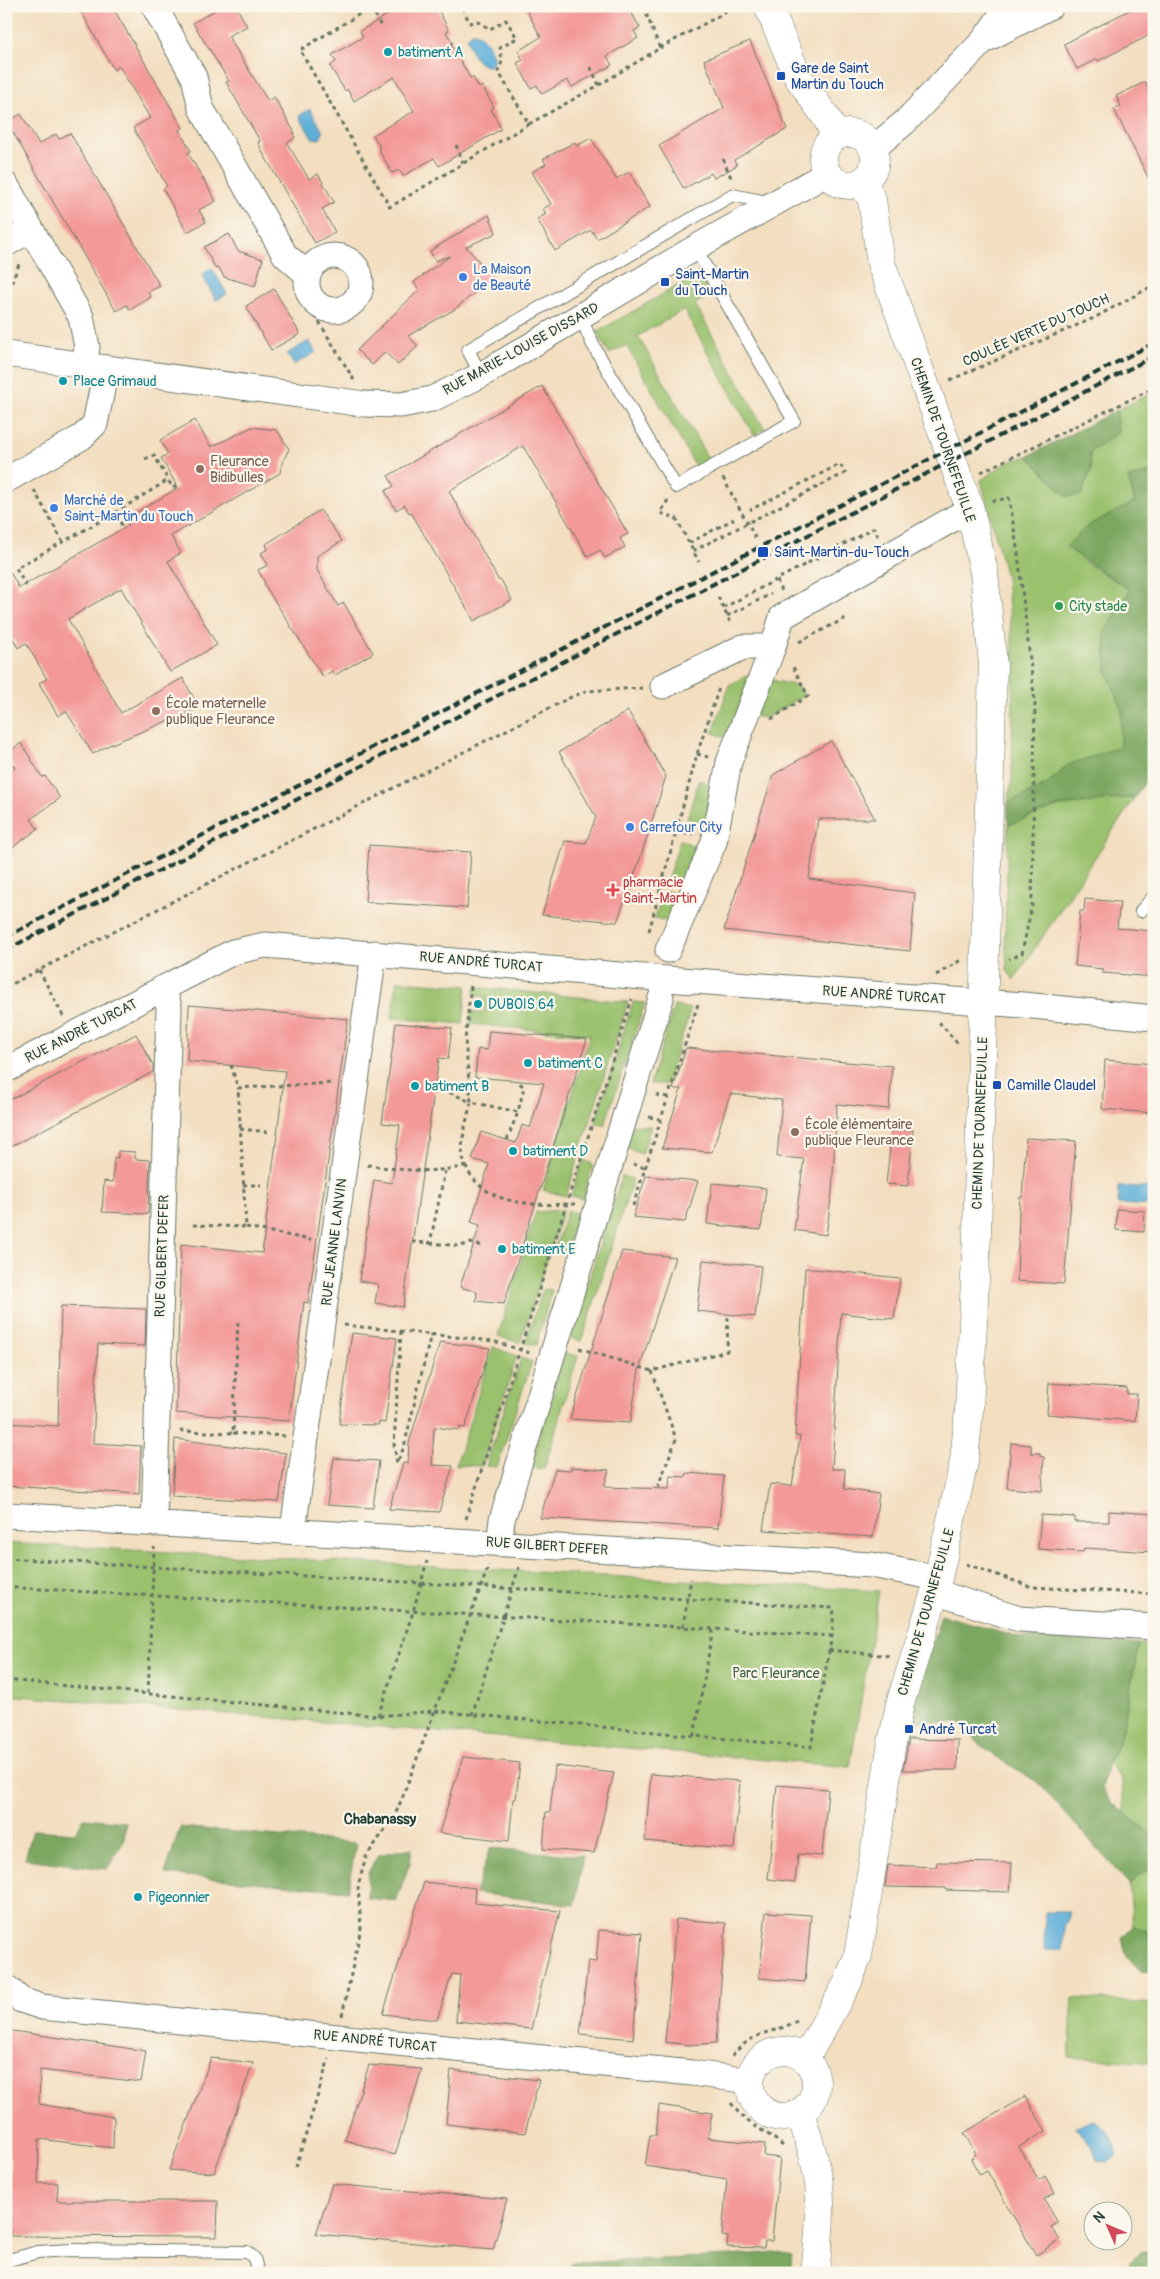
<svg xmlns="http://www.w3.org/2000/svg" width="1160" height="2279" viewBox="0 0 1160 2279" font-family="Pangolin,sans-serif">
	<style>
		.green { fill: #9ac16d; stroke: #5c7f50 }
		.forest { fill: #7ba760; stroke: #4d724a }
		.water { fill: #5eafd9; stroke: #3e7686 }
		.building { fill: #f39998 }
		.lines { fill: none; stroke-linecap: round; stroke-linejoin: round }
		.lane-casing { stroke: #697565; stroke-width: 14 }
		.street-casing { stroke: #697565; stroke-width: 27 }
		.secondary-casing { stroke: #697565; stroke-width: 29 }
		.path { stroke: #697565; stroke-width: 3; stroke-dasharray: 4 4; stroke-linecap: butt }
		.lane { stroke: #fff; stroke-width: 12 }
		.street { stroke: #fff; stroke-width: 25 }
		.secondary { stroke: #fff; stroke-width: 28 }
		.rail { stroke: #1f3d34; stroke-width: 4; stroke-dasharray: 8 4; stroke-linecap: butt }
		.culture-dot { fill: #0f9aa8; stroke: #fbf7ec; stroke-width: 2 }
		.transit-dot { fill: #1a4fb4; stroke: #fbf7ec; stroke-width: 2 }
		.shop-dot { fill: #3f7fe0; stroke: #fbf7ec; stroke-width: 2 }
		.education-dot { fill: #8d6e63; stroke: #fbf7ec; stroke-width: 2 }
		.leisure-dot { fill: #2e9e5b; stroke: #fbf7ec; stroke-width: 2 }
		.health-dot { fill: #e0444e; stroke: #fbf7ec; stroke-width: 2 }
		.labels { text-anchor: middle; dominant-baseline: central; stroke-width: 4.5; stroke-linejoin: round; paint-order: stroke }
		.culture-label { font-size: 14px; fill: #0d838f; stroke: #fbf7ec; text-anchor: start }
		.transit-label { font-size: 14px; fill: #164399; stroke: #fbf7ec; text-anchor: start }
		.shop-label { font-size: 14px; fill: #366cbe; stroke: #fbf7ec; text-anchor: start }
		.street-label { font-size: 14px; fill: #1f3d34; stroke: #fbf7ec }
		.education-label { font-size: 14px; fill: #785e54; stroke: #fbf7ec; text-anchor: start }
		.leisure-label { font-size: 14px; fill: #27864d; stroke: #fbf7ec; text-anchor: start }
		.health-label { font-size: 14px; fill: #be3a42; stroke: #fbf7ec; text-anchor: start }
		.park-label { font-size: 14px; fill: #3e5e42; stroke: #fbf7ec }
		.neighbourhood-label { font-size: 15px; font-weight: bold; fill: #1f3d34; stroke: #fbf7ec }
	</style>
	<rect width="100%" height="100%" fill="#fbf7ec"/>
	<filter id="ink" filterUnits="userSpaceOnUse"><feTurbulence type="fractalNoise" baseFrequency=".02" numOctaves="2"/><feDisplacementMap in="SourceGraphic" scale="10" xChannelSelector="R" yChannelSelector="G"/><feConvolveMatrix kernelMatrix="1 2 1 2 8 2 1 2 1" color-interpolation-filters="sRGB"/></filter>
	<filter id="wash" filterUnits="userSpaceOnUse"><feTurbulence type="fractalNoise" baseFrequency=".0096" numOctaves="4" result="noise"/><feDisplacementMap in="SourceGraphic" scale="20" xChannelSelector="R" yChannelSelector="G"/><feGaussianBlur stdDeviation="1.12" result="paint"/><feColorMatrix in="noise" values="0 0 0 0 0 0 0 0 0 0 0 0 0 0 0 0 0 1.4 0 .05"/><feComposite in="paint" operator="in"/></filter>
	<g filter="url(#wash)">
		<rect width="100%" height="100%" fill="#f3dec0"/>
		<!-- green -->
		<path class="green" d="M698 274 710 295 695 304 765 429 754 435 684 310 638 336 710 462 697 469 626 345 609 354 597 332Z
			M1154 392V471L1128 478 1135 502 1087 526 1081 559 1130 590 1105 632 1107 672 1122 709 1120 747 1068 765 1046 785 1008 803 1012 778 1013 654 1006 577 981 480 1008 462 1028 456 1066 496 1091 470 1090 452 1118 433 1117 410Z
			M749 675 729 738 713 733 729 685Z
			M771 680 798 686 804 695 766 718 754 716Z
			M699 780 714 787 707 807 714 809 709 836 698 834 702 824 687 818Z
			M1135 797 1014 980 1007 970 1005 938 1008 825 1059 806Z
			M680 840 695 846 696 841 707 848 690 884 668 878Z
			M664 890 684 897 671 922 655 918Z
			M397 981 467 986 463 1024 392 1018Z
			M475 987 628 1002 566 1196 543 1190 590 1035 470 1024 471 1012 484 1013 485 997 474 995Z
			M633 1002 645 1003 605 1124H595Z
			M674 1006 691 1009 666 1084H650Z
			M632 1125 651 1126 642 1154 626 1148Z
			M583 1160 593 1164 583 1199 571 1196Z
			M622 1176 633 1179 582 1341 570 1338Z
			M563 1210 520 1343 498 1336 536 1212Z
			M567 1211 577 1213 566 1250 555 1247Z
			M543 1289 552 1290 536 1345 525 1343Z
			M493 1347 517 1356 482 1466 456 1465Z
			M565 1353 578 1356 544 1469 529 1467Z
			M521 1358 532 1362 497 1467 486 1466Z
			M6 1543 879 1591 850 1767 6 1695Z
			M1139 1644 1154 1645V1846L1148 1831 1124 1813 1122 1781 1108 1762 1120 1741Z
			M1154 1864V1934L1133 1926 1129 1884Z
			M1073 1998 1154 2003V2063L1069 2057Z"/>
		<!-- forest -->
		<path class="forest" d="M1117 410 1118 433 1090 452 1091 470 1081 495 1066 496 1028 456Z
			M1154 471V768L1135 797 1059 806 1008 825V803L1046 785 1068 765 1120 747 1122 709 1107 672 1105 632 1130 590 1066 547 1087 526 1135 502 1128 478Z
			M941 1615 1020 1637 1139 1644 1120 1741 1108 1762 1102 1789 1113 1804 1148 1831 1154 1846V1864L1129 1884 1037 1782 986 1750 959 1722H908Z
			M84 1818 126 1822 124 1841 107 1869 25 1859 33 1830 75 1833Z
			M180 1827 356 1843 348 1891 165 1874Z
			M412 1848 410 1863 396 1901 367 1898 368 1873 378 1855Z
			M490 1848 583 1856 575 1905 475 1893Z
			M1133 1926 1154 1934V1972L1141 1971 1126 1955 1122 1937Z
			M1154 2251V2273H1118L1140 2253Z
			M774 2252 792 2256 790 2273H571L572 2263 731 2256Z"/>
		<!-- water -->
		<path class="water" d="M472 32H476L488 43 494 59 490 66C476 67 470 50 467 38Z
			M310 109 323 132 320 139 312 138 299 116Z
			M212 268 227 294 216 300 202 275Z
			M309 341 316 352 294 365 287 354Z
			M1119 1186 1154 1188V1206L1118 1204Z
			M1045 1912H1069V1921L1064 1927 1063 1950H1044Z
			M1093 2120C1108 2126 1117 2140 1116 2157L1106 2162 1097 2160 1093 2147 1075 2127Z"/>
		<g id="blocks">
			<!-- building -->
			<path class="building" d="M78 6H112L183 128 179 130 191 151 188 153 216 201 199 210 206 222 187 232 163 189 167 186 133 128 150 118 119 66 114 70Z
				M222 6H236L247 26 228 36 268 101 274 97 295 133 293 134 295 138 287 143 309 179 318 174 334 202 322 209 335 232 315 243 264 155 258 142 260 141 226 82 229 81 193 23Z
				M402 6H436L449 30 446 32 453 43 451 44 470 78 473 77 479 88 482 86 494 107 491 109 501 129 439 166 434 158 403 176 399 170 392 173 378 148 380 147 373 135 414 111 394 77 354 101 347 89 345 91 330 66 336 62 332 55 363 37 360 31Z
				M524 6H628L640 28 634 31 638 38 607 56 612 65 572 87 567 80 542 94 537 85 531 88 517 63 523 60 518 51 541 37Z
				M1137 6H1154V33L1098 61 1097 59 1077 69 1064 44Z
				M750 41 787 129 734 160 737 165 729 170 714 178 711 173 684 189 659 146 724 108 704 60Z
				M1145 82 1154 98V189L1114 109 1121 106 1116 96Z
				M21 114 39 144 56 134 59 139 70 133 160 286 148 292 151 297 130 310 127 305 116 311 7 122Z
				M591 138 616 179 629 172 650 207 597 239 591 230 555 251 537 219 546 214 543 209 551 204 532 172 546 164 543 159 575 142 577 146Z
				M489 215 496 233 466 247 493 277 455 309 408 336 418 346 398 365 385 352 372 365 357 350 419 290 414 282 450 256 435 261 430 251Z
				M229 234 238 251 263 259 255 286 224 277 219 268 216 269 204 247Z
				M274 289 300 334 271 350 246 306Z
				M542 386 628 534 620 538 625 547 605 558 600 550 588 557 523 446 449 491 499 581 501 580 512 600 474 621 411 512 409 513 405 505 396 510 385 491 394 486 388 476Z
				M195 420 211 447 252 427 277 430 289 449 282 463 280 473 171 536 181 553 168 561 217 645 170 672 121 588 68 619 121 713 183 678 199 708 109 745 93 754 66 711 58 716 39 683 47 679 26 643 18 648 6 626V565L19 588 129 525 125 519 178 488 161 458 168 454 160 440Z
				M320 510 342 541 317 556V570L338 606 344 603 373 653 335 675 332 671 323 677 264 584 265 583 258 570 268 565 261 553 268 549 266 544Z
				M628 711 666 776 640 859 617 922 542 915 565 841 586 843 596 817 559 752Z
				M831 741 875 819H818L809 879 915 893 910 951 724 930 773 775Z
				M21 743 42 777 45 776 60 798 31 819 38 829 13 847 6 835V774L15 768 6 754Z
				M369 845 471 852 467 908 365 902Z
				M1085 899 1120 902 1117 928 1154 931V977L1102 973 1103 969 1075 966 1080 911H1084Z
				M189 1005 348 1019 308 1303 304 1302 289 1421 176 1413 181 1244 262 1253 285 1071 187 1061Z
				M396 1023 452 1028 448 1059 439 1058 403 1307 375 1303 378 1284 359 1281 374 1180 392 1183 400 1125 382 1123Z
				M489 1031 587 1039 504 1304 476 1301 477 1292 460 1287 480 1225 471 1222 489 1164 472 1159 481 1132 516 1143 522 1125 530 1128 544 1083 475 1077 478 1049 487 1050Z
				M136 1034 153 1065V1072L6 1149V1102Z
				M686 1048 892 1066 889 1109 837 1104 832 1192 826 1235 794 1230 804 1159 777 1157 782 1100 730 1094 712 1152 662 1148 681 1089H673Z
				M1105 1060 1154 1064V1113L1102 1109Z
				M892 1129 913 1130 908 1186 886 1184Z
				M1026 1138 1076 1141 1064 1284 1017 1281 1019 1211 1020 1197 1022 1198Z
				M118 1151 135 1152V1159L150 1160 148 1214 102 1212 104 1181 113 1182 114 1157 118 1158Z
				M646 1176 698 1181 685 1222 633 1217Z
				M712 1183 766 1188 761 1230 707 1224Z
				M1117 1209 1145 1211 1144 1232 1116 1230Z
				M622 1251 675 1257 639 1370 630 1423 570 1419Z
				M703 1260 761 1266 755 1317 697 1311Z
				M805 1268 900 1278 894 1319 841 1313 832 1469H845L844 1489 879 1494 873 1537 763 1530 770 1484 792 1486 800 1436H795Z
				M61 1306 146 1309 145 1346 98 1344 93 1443 141 1446 139 1494 6 1486V1423L58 1426Z
				M352 1333 397 1338 385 1423 379 1422 378 1425 339 1424Z
				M440 1342 490 1348 465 1428 460 1427 459 1430 434 1427 432 1465 453 1466 439 1512 389 1509 403 1463H408L409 1443Z
				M1049 1383 1127 1388V1394H1137L1135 1421 1047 1414Z
				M175 1439 286 1453 279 1502 172 1496Z
				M1011 1443 1031 1445V1453H1040V1456L1044 1457 1042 1491 1007 1488Z
				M334 1458 379 1461 373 1508 327 1505Z
				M571 1467 609 1470 604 1487 669 1489 670 1476 686 1477 687 1473 724 1476 718 1528 540 1518 555 1469 571 1470Z
				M1109 1511 1154 1514V1552L1084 1548 1083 1552 1038 1549 1041 1515 1075 1517V1522H1109Z
				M909 1739 958 1740 957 1770H903Z
				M463 1757 520 1763 516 1799H513L509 1841 439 1833Z
				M555 1766 614 1773 594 1853 543 1849 546 1812H550Z
				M651 1774 740 1781 734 1849 645 1841Z
				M777 1785 828 1789 822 1856 798 1854 795 1882 768 1879Z
				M937 1862 1012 1863 1010 1892 946 1890V1888L885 1887 888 1865 936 1867Z
				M424 1882 475 1888 474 1903 560 1911 531 2029 456 2021 460 1975 452 1974 437 2020 383 2014Z
				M766 1912 811 1915 805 1982 759 1978Z
				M676 1919 726 1923 716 2043 689 2045 665 2042Z
				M599 1930 642 1933 633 2039 580 2034 588 1961 596 1962Z
				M6 2030 146 2051 141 2082 40 2070 39 2104 114 2117 113 2148 39 2139 38 2183H58L57 2201H218L217 2237 10 2236V2157H6Z
				M211 2058 253 2063 214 2173 169 2170Z
				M369 2065 422 2069 395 2155 345 2140Z
				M451 2070 539 2080 525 2133 446 2124Z
				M1025 2096 1046 2131 1019 2147 1039 2180 1045 2176 1055 2193 1044 2199 1058 2223 1051 2227 1060 2240 1036 2255 987 2171 980 2175 971 2159 976 2154 964 2133Z
				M659 2105 712 2113 708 2138 765 2144 764 2156 780 2158 772 2241H765L764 2248 727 2247 728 2237 722 2236 727 2179 645 2166 650 2135H656Z
				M332 2184 374 2188 507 2199 493 2250 316 2234Z"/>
		</g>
	</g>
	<g filter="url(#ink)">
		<use href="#blocks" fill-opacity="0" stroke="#697565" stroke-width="1"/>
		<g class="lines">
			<!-- lane casing -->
			<g class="lane-casing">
				<path id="lane" d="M580 316 593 345 676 487 794 421 695 248
					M481 375 468 350 732 195 772 203
					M1141 911 1154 896
					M9 2260 38 2252 70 2250 247 2252 254 2258 258 2273"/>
			</g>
			<!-- street casing -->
			<g class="street-casing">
				<path id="street" d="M154 6 194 77 201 108 285 255 307 274
					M985 40 1051 6
					M872 146 882 141 904 123 983 41 1008 6
					M6 185 81 317 87 347 84 366
					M6 244 31 229
					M307 283a27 27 0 1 1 54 0a27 27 0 1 1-54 0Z
					M6 354 364 404 401 405 432 399 481 375 695 248 826 174
					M6 480 82 437 95 424 106 370
					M663 686 743 647H773L782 617 970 509
					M668 950 714 842 729 762 773 647
					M6 1070 233 952 265 945 667 979 1023 1005 1154 1018
					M6 1515 871 1565 938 1578
					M154 1524 169 1007 163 988
					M293 1530 374 953
					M499 1544 502 1520 661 998
					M935 1592 1019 1619 1154 1627
					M6 1987 21 2000 42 2007 692 2073 750 2081"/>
			</g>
			<!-- secondary casing -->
			<g class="secondary-casing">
				<path id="secondary" d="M768 6 798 77 826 117 836 136
					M823 159a26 26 0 1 1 52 0a26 26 0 1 1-52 0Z
					M750 2084a33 33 0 1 1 66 0a33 33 0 1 1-66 0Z
					M805 2059 847 1984 858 1956 891 1748 900 1704 935 1592 964 1462 969 1410 977 1234 993 665 984 572 970 509 881 263 872 200 863 182
					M800 2113C808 2136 816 2160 819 2184 822 2213 818 2244 815 2273"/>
			</g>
			<!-- path -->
			<path class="path" d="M373 6 300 50 390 207 529 124 498 71 502 62 500 48 517 38 506 20 490 29 477 21 470 23 461 6
				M372 7 381 27
				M660 48 737 6
				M599 85 660 48 643 6
				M529 124 599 85 590 66
				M456 145 463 163
				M723 159 732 180
				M6 298 19 264
				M318 306V320L354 380
				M950 380 1094 318 1154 285
				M145 459 154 455 168 480
				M981 472 1154 388
				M723 478 757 541
				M34 490 63 542
				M668 500 660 513 676 518 699 562
				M992 501 1009 498 1018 553 1035 704 1032 905 1022 953 1009 959
				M115 513 168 480 173 488 177 486
				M689 543 734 519
				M693 551 845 473 840 464 750 510
				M777 580 781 591
				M26 586 16 568 115 513 124 529
				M718 597 732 626
				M723 608 874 528 878 536
				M727 616 771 594
				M799 642 846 618
				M771 719 808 696 792 665
				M697 754 708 757
				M676 830 692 835
				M661 882 672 886
				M649 931 697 754 720 685
				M39 970 63 1016
				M936 975 961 960
				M471 986 465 1040 471 1102 518 1112 524 1087 517 1081
				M6 987 569 698 586 691 642 688
				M939 1022 958 1044
				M231 1065 238 1088 333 1083
				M435 1086 471 1102C467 1121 457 1148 466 1166 484 1208 538 1205 576 1204
				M656 1095 668 1097
				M649 1117 660 1119
				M240 1129 269 1132
				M507 1140 518 1112
				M633 1164 645 1168
				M367 1165C401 1170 432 1174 465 1166
				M243 1185H261
				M633 1206 698 1004
				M193 1225 246 1227 238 1088
				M246 1227 311 1240
				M412 1242 430 1243 445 1171
				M430 1243 460 1246 471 1243 483 1246
				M344 1325 493 1341 530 1353
				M401 1331 394 1444 397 1463 404 1447 431 1334
				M579 1348 652 1371 727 1351 728 1314
				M652 1371 676 1439 657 1489
				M180 1431 233 1433 238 1321
				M233 1433 285 1436
				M466 1519 632 999
				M6 1558 834 1608 832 1636 811 1747 435 1711 378 1716 6 1680
				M966 1564 1032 1587 1154 1594
				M6 1587 832 1636
				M683 1627 691 1579
				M829 1650 891 1656
				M148 1693 154 1547
				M472 1715 519 1567
				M378 1716 413 1612 427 1561
				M694 1736 713 1629
				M342 2016 361 1928 358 1886 366 1857 395 1815 403 1796 489 1565
				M732 2056C756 2028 769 2036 797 2021
				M731 2103C748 2128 765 2128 785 2148
				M296 2167 329 2058"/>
			<!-- lane -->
			<use href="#lane" class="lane"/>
			<!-- street -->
			<use href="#street" class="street"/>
			<!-- secondary -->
			<use href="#secondary" class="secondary"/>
			<!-- rail -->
			<path class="rail" d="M6 937 1154 343
				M6 950 1154 356"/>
		</g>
	</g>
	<!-- markers -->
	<g class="culture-dot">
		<circle cx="388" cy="52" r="5"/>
		<circle cx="63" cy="381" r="5"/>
		<circle cx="478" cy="1004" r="5"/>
		<circle cx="528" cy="1063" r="5"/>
		<circle cx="415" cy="1086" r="5"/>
		<circle cx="513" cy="1151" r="5"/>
		<circle cx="502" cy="1249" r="5"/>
		<circle cx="138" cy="1897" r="5"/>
	</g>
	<g class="transit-dot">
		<rect x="776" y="71" width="10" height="10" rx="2.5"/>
		<rect x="660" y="277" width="10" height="10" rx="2.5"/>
		<rect x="757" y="546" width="12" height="12" rx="2.5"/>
		<rect x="992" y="1080" width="10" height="10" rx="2.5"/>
		<rect x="904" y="1724" width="10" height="10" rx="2.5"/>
	</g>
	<g class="shop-dot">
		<circle cx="463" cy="277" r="5"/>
		<circle cx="54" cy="508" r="5"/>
		<circle cx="630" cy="827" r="5"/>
	</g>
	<g class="education-dot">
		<circle cx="200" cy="469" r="5"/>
		<circle cx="156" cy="711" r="5"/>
		<circle cx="795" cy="1132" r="5"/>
	</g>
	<circle class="leisure-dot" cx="1059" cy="606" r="5"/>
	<path class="health-dot" d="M610.5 882.5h5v5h5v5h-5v5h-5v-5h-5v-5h5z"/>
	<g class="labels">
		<!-- culture labels -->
		<g class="culture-label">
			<text x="398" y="52">batiment A</text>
			<text x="73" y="381">Place Grimaud</text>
			<text x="488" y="1004">DUBOIS 64</text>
			<text x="538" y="1063">batiment C</text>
			<text x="425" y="1086">batiment B</text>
			<text x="523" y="1151">batiment D</text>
			<text x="512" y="1249">batiment E</text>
			<text x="148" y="1897">Pigeonnier</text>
		</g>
		<!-- transit labels -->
		<g class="transit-label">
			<text x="791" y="68">Gare de Saint<tspan x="791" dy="16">Martin du Touch</tspan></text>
			<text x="675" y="274">Saint-Martin<tspan x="675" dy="16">du Touch</tspan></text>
			<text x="774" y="552">Saint-Martin-du-Touch</text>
			<text x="1007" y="1085">Camille Claudel</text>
			<text x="919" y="1729">André Turcat</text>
		</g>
		<!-- shop labels -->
		<g class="shop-label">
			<text x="473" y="269">La Maison<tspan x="473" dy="16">de Beauté</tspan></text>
			<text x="64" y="500">Marché de<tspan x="64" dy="16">Saint-Martin du Touch</tspan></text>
			<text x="640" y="827">Carrefour City</text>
		</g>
		<!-- street labels -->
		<g class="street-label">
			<text transform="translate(1036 330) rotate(-24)">COULÉE VERTE DU TOUCH</text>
			<text transform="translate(521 349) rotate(-29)">RUE MARIE-LOUISE DISSARD</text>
			<text transform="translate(943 440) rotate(71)">CHEMIN DE TOURNEFEUILLE</text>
			<text transform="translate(481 962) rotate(5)">RUE ANDRÉ TURCAT</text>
			<text transform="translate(884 995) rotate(4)">RUE ANDRÉ TURCAT</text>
			<text transform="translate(81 1031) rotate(-27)">RUE ANDRÉ TURCAT</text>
			<text transform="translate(980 1123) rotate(-88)">CHEMIN DE TOURNEFEUILLE</text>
			<text transform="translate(334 1242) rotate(-83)">RUE JEANNE LANVIN</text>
			<text transform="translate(162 1256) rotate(-88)">RUE GILBERT DEFER</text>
			<text transform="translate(547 1546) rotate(4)">RUE GILBERT DEFER</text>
			<text transform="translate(926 1612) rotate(-74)">CHEMIN DE TOURNEFEUILLE</text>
			<text transform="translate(375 2041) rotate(6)">RUE ANDRÉ TURCAT</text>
		</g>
		<!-- education labels -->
		<g class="education-label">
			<text x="210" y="461">Fleurance<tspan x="210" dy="16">Bidibulles</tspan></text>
			<text x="166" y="703">École maternelle<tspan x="166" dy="16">publique Fleurance</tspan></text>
			<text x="805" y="1124">École élémentaire<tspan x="805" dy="16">publique Fleurance</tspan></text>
		</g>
		<!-- leisure labels -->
		<g class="leisure-label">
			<text x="1069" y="606">City stade</text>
		</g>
		<!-- health labels -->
		<g class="health-label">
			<text x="623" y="882">pharmacie<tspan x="623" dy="16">Saint-Martin</tspan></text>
		</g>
		<!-- park labels -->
		<g class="park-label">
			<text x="776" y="1673">Parc Fleurance</text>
		</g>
		<!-- neighbourhood labels -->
		<g class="neighbourhood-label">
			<text x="380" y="1819">Chabanassy</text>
		</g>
	</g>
	<!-- margin -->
	<rect width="1160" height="2279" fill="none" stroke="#fbf7ec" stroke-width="25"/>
	<!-- north arrow -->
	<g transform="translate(1108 2226) rotate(315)"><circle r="24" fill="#fbf7ec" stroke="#a3ada2"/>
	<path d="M0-4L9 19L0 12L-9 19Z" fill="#d1495b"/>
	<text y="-8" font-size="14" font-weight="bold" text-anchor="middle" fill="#1f3d34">N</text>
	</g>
</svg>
